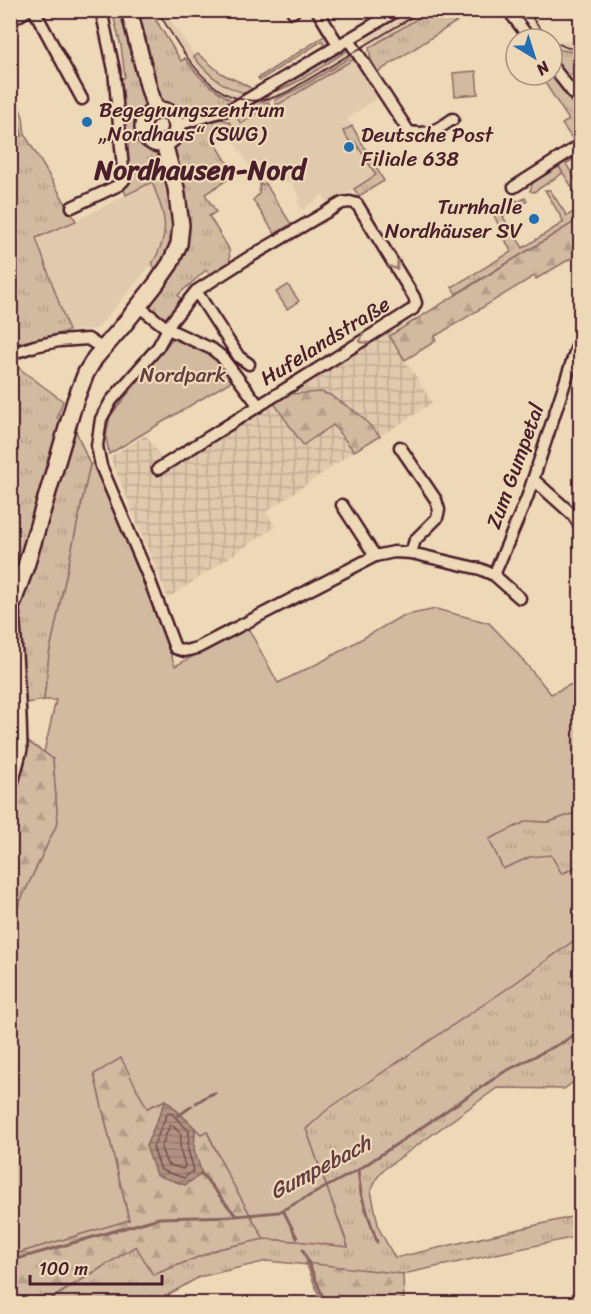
<svg xmlns="http://www.w3.org/2000/svg" width="591" height="1314" viewBox="0 0 591 1314" font-family="Sriracha,sans-serif">
	<style>
		.built { fill: #e0c9ac }
		.industrial { fill: url(#industrial-grid) }
		.grass { fill: url(#grass-tufts); stroke: #8e6c66; stroke-width: 1.5 }
		.forest { fill: url(#forest-firs); stroke: #8e6c66; stroke-width: 1.5 }
		.green { fill: #d2baa0; stroke: #8e6c66; stroke-width: 1.5 }
		.water { fill: url(#water-rules); stroke: #886560; stroke-width: 1.5 }
		.lines { fill: none; stroke-linecap: round; stroke-linejoin: round }
		.shore { stroke: #734d4e; stroke-width: 1.5 }
		.stream { stroke: #886560; stroke-width: 3 }
		.minor-casing { stroke: #4a1f2b; stroke-width: 15 }
		.secondary-casing { stroke: #4a1f2b; stroke-width: 20 }
		.minor { stroke: #edd8b7; stroke-width: 10 }
		.secondary { stroke: #edd8b7; stroke-width: 15 }
		.tram { stroke: #4a1f2b; stroke-width: 1.5 }
		.oneway { stroke: #9c7c71 }
		.poi-dot { fill: #1f6fb2; stroke: #edd8b7; stroke-width: 2 }
		.labels { text-anchor: middle; dominant-baseline: central; stroke-width: 4.5; stroke-linejoin: round; paint-order: stroke }
		.poi-label { font-size: 21px; fill: #4a1f2b; stroke: #edd8b7; text-anchor: start }
		.street-label { font-size: 21px; fill: #4a1f2b; stroke: #edd8b7 }
		.park-label { font-size: 21px; fill: #653e42; stroke: #edd8b7 }
		.water-label { font-size: 22px; font-style: italic; fill: #643c41; stroke: #edd8b7 }
		.district-label { font-size: 27px; font-weight: bold; fill: #4a1f2b; stroke: #edd8b7 }
	</style>
	<defs>
		<pattern id="industrial-grid" width="8" height="8" patternUnits="userSpaceOnUse" patternTransform="scale(1.5)"><rect width="8" height="8" fill="#e0c9ac"/><path d="M0 4h8M4 0v8" fill="none" stroke="#c2ac94"/></pattern>
		<pattern id="grass-tufts" width="24" height="20" patternUnits="userSpaceOnUse" patternTransform="scale(1.5)"><rect width="24" height="20" fill="#d2baa0"/><path d="M3 7l-1-3M5 7V3M7 7l1-3M15 17l-1-3M17 17v-4M19 17l1-3" fill="none" stroke="#b69f8a"/></pattern>
		<pattern id="forest-firs" width="22" height="20" patternUnits="userSpaceOnUse" patternTransform="scale(1.5)"><rect width="22" height="20" fill="#d2baa0"/><path d="M5 1l3.5 6h-7zM16 11l3.5 6h-7z" fill="#b69f8a"/></pattern>
		<pattern id="water-rules" width="6" height="5" patternUnits="userSpaceOnUse" patternTransform="scale(1.5)"><rect width="6" height="5" fill="#b19383"/><path d="M0 2.5h6" fill="none" stroke="#92776b"/></pattern>
	</defs>
	<rect width="100%" height="100%" fill="#edd8b7"/>
	<filter id="ink" filterUnits="userSpaceOnUse"><feTurbulence type="fractalNoise" baseFrequency=".0167" numOctaves="2"/><feDisplacementMap in="SourceGraphic" scale="12" xChannelSelector="R" yChannelSelector="G"/><feConvolveMatrix kernelMatrix="1 2 1 2 8 2 1 2 1" color-interpolation-filters="sRGB"/></filter>
	<g filter="url(#ink)">
		<!-- built -->
		<path class="built" d="M155 11H164L204 69 240 92 249 94 234 102 205 83 189 64Z
			M414 11H430L370 48 365 40Z
			M523 11H528L547 35 555 40 564 42 580 41V53L561 50 552 46V39H545Z
			M350 49 354 55 301 87 277 100 269 102H252L270 92H274L284 88Z
			M354 59 378 98 347 118 352 126 343 131 355 142 376 175 329 205 323 195 302 210 297 202 301 199 294 188 292 181 287 184 280 174 262 186 230 135 216 144 214 140 234 128 226 120 219 119 236 112V116L242 123 269 106 279 103Z
			M152 182 164 212 165 235 161 250 152 264 96 329 69 331 36 238 76 221Z"/>
		<!-- industrial -->
		<path class="industrial" d="M387 333 420 383 432 403 392 429 380 436 359 414 321 392 290 394Z
			M274 403 303 445 333 425 354 451 266 512 275 527 168 598 110 457 146 435 169 469Z"/>
		<!-- grass -->
		<path class="grass" d="M112 11H124L147 106 140 127 141 134 147 143 155 147 159 152 175 212 173 241 158 272 152 264C172 231 165 216 152 182L126 195 122 184 118 80 125 77 121 46Z
			M430 11H473L378 72 371 60 369 48Z
			M148 15 154 17 181 61 185 58C199 79 213 89 234 102 219 107 201 115 185 116 175 116 164 107 160 98 149 78 144 41 138 17Z
			M326 35 333 45 327 49 322 41 260 80 258 78Z
			M552 46 561 50 580 53V66L568 77 552 55Z
			M347 47 350 49C333 59 288 91 270 92Z
			M198 54C206 60 213 67 221 73 232 80 245 82 254 91L249 94C225 89 209 76 194 57Z
			M354 55V59L279 104H276L275 100 301 87Z
			M540 75H551L580 114V141L576 144 562 124 569 120Z
			M10 82 23 117 25 135 76 221 36 238 69 331 11 345V143L22 136 19 120 11 98Z
			M252 102H269V106L241 124 236 116V112Z
			M219 119C227 120 231 122 234 128L214 141 235 175 205 194 216 212 209 216 229 249 230 262 211 275 206 270 178 295 183 303 168 318 160 319 149 308V300L179 256 174 144 179 135 183 133Z
			M352 126 384 181 359 196 354 189 376 175 355 142 351 144 343 131Z
			M558 165 563 173 534 192 530 191 534 179Z
			M260 183 262 185 265 183 291 224 275 234 253 200 259 194Z
			M545 190H550L567 216 580 208V212L573 223 456 294 452 287 511 252 494 215 517 200 518 202 525 198 527 201 503 217 523 248 564 222Z
			M10 356 20 369 63 401 57 418 76 431 90 465 49 655 44 700 26 703 27 742 10 731Z
			M580 811V865L561 874 530 857 503 869 489 839 527 821 549 822Z
			M580 936V1077L564 1089 497 1088 383 1170 377 1178 371 1191 379 1229 395 1258 580 1215V1236L403 1274 267 1261 199 1277 154 1303 44 1304 137 1245 153 1275 218 1249 264 1239 297 1241 348 1246 306 1129 327 1109 511 986Z"/>
		<!-- forest -->
		<path class="forest" d="M10 98 19 120 22 136 11 143Z
			M570 157 572 160 566 164 580 186V200L558 165Z
			M580 212V253L536 279 534 276 434 337 436 341 405 360 389 336 573 223Z
			M321 392 330 395 359 414 380 436 354 451 333 425 303 445 274 403 290 394Z
			M11 731 53 758 58 822 11 921Z
			M121 1057 147 1108 166 1100 146 1146 194 1149 195 1128 201 1134 206 1130 228 1175 264 1239 218 1249 153 1275 136 1246 44 1303 11 1304V1255L129 1220 94 1074Z
			M306 1263 403 1274 404 1303H322Z"/>
		<!-- green -->
		<path class="green" d="M476 71 478 94 455 96 453 73Z
			M288 285 299 301 287 309 276 292Z
			M173 338 216 357 233 380 109 454 106 437 110 416Z
			M94 463 152 604 175 666 248 628 278 683 321 662 402 616 436 609 489 623 512 647 551 694 580 680V811L549 822 527 821 489 839 503 869 530 857 551 855 562 874 580 865V936L511 986 328 1109 306 1129 348 1247 297 1241 264 1239 228 1175 207 1131 201 1134 166 1100 147 1108 121 1058 94 1074 129 1220 11 1255V921L58 822 53 759 44 752 56 700H44L49 655 90 465Z"/>
		<!-- water -->
		<path class="water" d="M166 1100 195 1128 194 1149 202 1174 185 1185 156 1175 146 1146Z"/>
		<g class="lines">
			<!-- shore -->
			<path class="shore" d="M168 1112 171 1113 189 1131 188 1150 194 1170 184 1178 161 1170 153 1147Z
				M171 1125 173 1126 181 1134 180 1150 185 1166 183 1169 167 1164 161 1148 169 1127Z"/>
			<!-- stream -->
			<path class="stream" d="M196 1103 209 1095 215 1093
				M178 1116 192 1106
				M358 1170 361 1194 377 1242
				M201 1173 236 1216
				M283 1210 297 1238
				M303 1250 326 1304
				M10 1261 159 1218 236 1216 279 1212 358 1170 504 1072 565 1041 580 1030"/>
			<!-- minor casing -->
			<g class="minor-casing">
				<path id="minor" d="M34 10 82 99
					M292 10 293 12 295 10
					M317 10 339 46
					M508 10 530 39
					M10 21 28 10
					M349 40 409 132C431 135 435 131 453 119
					M552 66 580 102
					M177 125 233 108 398 10
					M514 187 580 145
					M72 207 119 185 124 180 114 70 101 10
					M196 291 239 357 249 364
					M138 306 168 329 212 349 221 356 259 406
					M10 354 35 346 59 341 88 339 103 349
					M400 447 436 500 439 510 437 518 415 540 411 553
					M158 469 413 309 416 303 414 297 357 204 350 202 342 203 248 258 196 291 172 321 158 347 111 401 101 419 97 446 101 466 148 576 175 648 185 651 197 648 375 556 394 552 411 553 480 569 494 575 520 598
					M533 479 573 515 580 526
					M342 505 375 556
					M494 575 527 498 580 337"/>
			</g>
			<!-- secondary casing -->
			<g class="secondary-casing">
				<path id="secondary" d="M129 10 149 89 156 111
					M143 127a17 17 0 1 1 34 0a17 17 0 1 1-34 0Z
					M10 783 19 749 18 716 11 608 26 566 75 401 86 373 95 358 122 327 156 284 170 264 179 244 181 225 176 188 164 143"/>
			</g>
			<!-- minor -->
			<use href="#minor" class="minor"/>
			<!-- secondary -->
			<use href="#secondary" class="secondary"/>
			<!-- tram -->
			<path class="tram" d="M157 10C187 59 222 126 289 91L424 10
				M526 10 549 39
				M552 41 568 48H580"/>
		</g>
		<!-- one-way arrows -->
		<defs><path id="oneway-chevron" d="M-2-3.5L2.5 0L-2 3.5" fill="none" stroke-width="1.6" stroke-linecap="round" stroke-linejoin="round" transform="scale(1.5)"/></defs>
		<g class="oneway">
			<use href="#oneway-chevron" transform="translate(395 266) rotate(58)"/>
			<use href="#oneway-chevron" transform="translate(363 340) rotate(148)"/>
		</g>
	</g>
	<!-- markers -->
	<g class="poi-dot">
		<circle cx="87" cy="122" r="6"/>
		<circle cx="349" cy="147" r="6"/>
		<circle cx="534" cy="219" r="6"/>
	</g>
	<g class="labels">
		<!-- poi labels -->
		<g class="poi-label">
			<text x="99" y="110">Begegnungszentrum<tspan x="99" dy="24">„Nordhaus“ (SWG)</tspan></text>
			<text x="361" y="135">Deutsche Post<tspan x="361" dy="24">Filiale 638</tspan></text>
			<text x="522" y="207" text-anchor="end">Turnhalle<tspan x="522" dy="24">Nordhäuser SV</tspan></text>
		</g>
		<!-- street labels -->
		<g class="street-label">
			<text transform="translate(325 341) rotate(-32)">Hufelandstraße</text>
			<text transform="translate(515 466) rotate(-70)">Zum Gumpetal</text>
		</g>
		<!-- park labels -->
		<g class="park-label">
			<text x="183" y="375">Nordpark</text>
		</g>
		<!-- water labels -->
		<g class="water-label">
			<text transform="translate(320 1167) rotate(-28)">Gumpebach</text>
		</g>
		<!-- district labels -->
		<g class="district-label">
			<text x="200" y="170">Nordhausen-Nord</text>
		</g>
	</g>
	<!-- margin -->
	<rect width="591" height="1314" fill="none" stroke="#edd8b7" stroke-width="36"/>
	<rect x="18" y="18" width="555" height="1278" fill="none" stroke="#4a1f2b" stroke-width="2" filter="url(#ink)"/>
	<!-- north arrow -->
	<g transform="translate(534 57) rotate(142)"><circle r="28" fill="#edd8b7" stroke="#ac8e7f" stroke-width="1.5"/>
	<path d="M0-4.5L10 22L0 15L-10 22Z" fill="#1f6fb2"/>
	<text y="-9" font-size="16" font-weight="bold" text-anchor="middle" fill="#4a1f2b">N</text>
	</g>
	<!-- scale -->
	<path d="M30 1275v9h132v-9" fill="none" stroke="#4a1f2b" stroke-width="3"/>
	<text x="39" y="1275" font-size="18" fill="#4a1f2b" stroke="#edd8b7" stroke-width="4.5" paint-order="stroke">100 m</text>
</svg>
